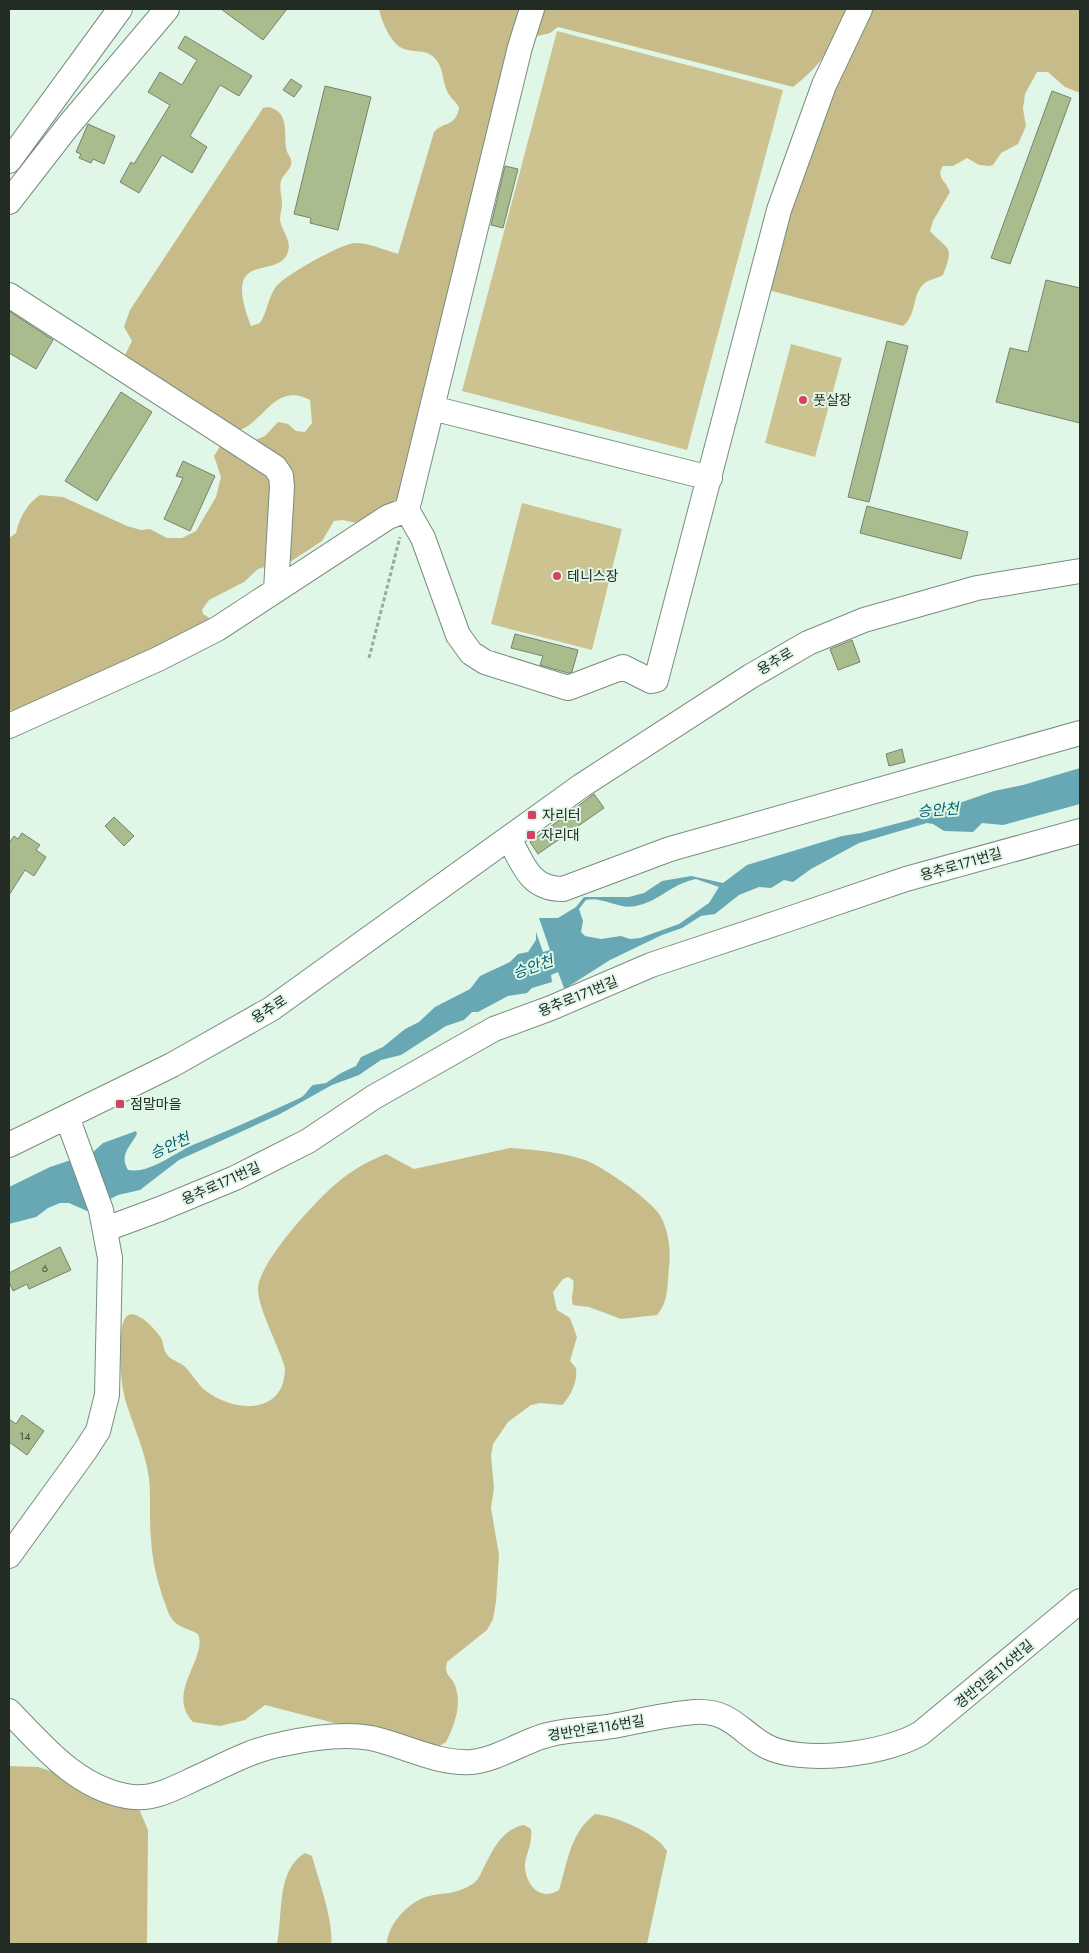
<svg xmlns="http://www.w3.org/2000/svg" width="1089" height="1953" viewBox="0 0 1089 1953" font-family="Jost,'Noto Sans KR',sans-serif">
	<style>
		.green { fill: #cdc391 }
		.forest { fill: #c7bc89 }
		.water { fill: #68a8b5; fill-rule: evenodd }
		.building { fill: #a9bc8d; stroke: #79826d }
		.lines { fill: none; stroke-linecap: round; stroke-linejoin: round }
		.minor-casing { stroke: #788d7e; stroke-width: 26 }
		.path { stroke: #99aa9e; stroke-width: 3; stroke-dasharray: 4 2.5; stroke-linecap: butt }
		.minor { stroke: #fff; stroke-width: 24 }
		.poi-dot { fill: #d24261; stroke: #e0f7e7; stroke-width: 2 }
		.labels { text-anchor: middle; dominant-baseline: central; stroke-width: 4; stroke-linejoin: round; paint-order: stroke }
		.number-label { font-size: 11px; fill: #444f3f }
		.poi-label { font-size: 14px; fill: #232b25; stroke: #e0f7e7; text-anchor: start }
		.street-label { font-size: 14px; fill: #232b25; stroke: #e0f7e7 }
		.water-label { font-size: 15px; font-style: italic; fill: #036270; stroke: #e0f7e7 }
	</style>
	<rect width="100%" height="100%" fill="#e0f7e7"/>
	<!-- green -->
	<path class="green" d="M557 31 783 90 687 450 462 391Z
		M791 344 842 358 815 457 765 443Z
		M522 503 622 529 592 650 491 624Z"/>
	<!-- forest -->
	<path class="forest" d="M379 9H529L405 499 357 523 342 520 334 521 322 541 290 562 285 486 250 442 265 436 278 422 288 424 296 431 305 432 312 423 310 400C273 381 265 425 234 432L123 359 132 341 124 327 130 310 263 108 268 107C289 111 284 131 286 147 286 154 293 157 291 165 289 171 283 175 281 181 279 188 282 196 282 204 282 209 280 214 280 219 281 231 292 239 288 252 278 282 220 246 251 326L260 323C267 312 268 299 275 288 281 277 341 244 354 243 367 242 385 250 398 254L434 132C443 121 455 128 459 108 457 102 451 99 448 93 441 80 445 65 431 55 424 50 416 52 408 50 392 48 382 23 379 9Z
		M537 9H855C839 38 820 67 793 87L558 27 550 33 538 36 534 33Z
		M865 9H1080V93L1065 87 1048 72H1037L1025 94 1023 109 1026 126 1018 144 1001 153 993 165 989 166 979 165 967 158 953 166H943C935 177 947 182 950 192L933 221 930 231C948 251 955 244 943 275 938 278 932 279 928 281 910 291 919 313 903 326L772 291 770 288 785 208Z
		M222 443 271 470 268 566 258 569 244 582 209 600 202 610 203 614 211 619 210 623 15 711 9 710V538L16 533C19 518 27 504 40 495L63 497 127 526 141 530 150 529 167 538H182L196 531 216 497 221 477 214 456Z
		M510 1148C536 1150 561 1152 585 1160 602 1166 653 1201 661 1217 669 1233 671 1250 669 1268 667 1286 669 1301 657 1315L621 1319 589 1307 573 1305C570 1296 575 1289 573 1280L568 1277 563 1279 553 1292 557 1310 570 1318 577 1337 570 1361 576 1368C578 1381 571 1396 562 1405L540 1403 531 1405 508 1422 493 1444 491 1456 494 1488 491 1508 499 1555 496 1602 493 1619 487 1630 447 1662C444 1675 449 1674 454 1683 463 1703 455 1724 446 1742L435 1749 265 1705 245 1720 220 1726 193 1722C165 1693 208 1658 198 1634 190 1629 177 1627 172 1619 168 1614 166 1605 163 1598 157 1580 152 1559 151 1539 149 1519 151 1498 149 1478 145 1450 133 1426 125 1399 120 1380 120 1361 121 1342 121 1335 121 1323 126 1317 135 1306 157 1331 161 1338 164 1344 163 1350 168 1356 172 1360 179 1362 184 1366 192 1373 197 1384 206 1391 235 1413 285 1415 285 1368 279 1346 258 1309 258 1289 258 1263 317 1199 337 1183 352 1170 368 1161 386 1154L414 1169Z
		M9 1766 38 1767 57 1773 139 1809 148 1830 147 1944H9Z
		M595 1814C615 1816 657 1833 667 1851L647 1944H387C387 1926 406 1905 423 1898 441 1891 453 1897 474 1883 478 1880 480 1875 482 1871 492 1852 501 1829 524 1825L531 1829C533 1845 524 1857 525 1868 527 1887 541 1901 559 1890 568 1861 570 1833 595 1814Z
		M305 1853 312 1856C318 1879 334 1921 331 1944H277C283 1915 276 1870 305 1853Z"/>
	<!-- water -->
	<path class="water" d="M1080 768V804L1003 825 982 823 973 832 944 831 933 824 927 823 859 843 811 869 793 882 784 880 771 888 759 887 739 895 715 914 701 916 682 928 662 935 610 960 566 988H564L558 972 551 975 552 982 532 988 527 993 508 996 478 1012H472L464 1020 446 1026 401 1055 381 1060 359 1075 332 1085 280 1114 179 1160 140 1190 118 1195 87 1211 69 1203H60L48 1208 36 1217 9 1224V1187L50 1167 92 1153 103 1143 136 1131 137 1134C130 1147 119 1155 128 1170 151 1174 175 1152 195 1144 231 1130 265 1114 300 1098 306 1095 308 1089 313 1085L326 1083 341 1073 356 1066 361 1057 383 1047 405 1029 419 1022 435 1007 470 989 480 976 510 962 518 954 528 952 536 940V932L543 952 550 950 539 918H558L576 907 584 897H629L644 893 662 881 691 876 723 883 747 865 842 836 861 833 910 820 994 791 1023 785ZM696 879 719 887 709 903 679 924 640 938 630 939 621 936 601 939 585 936 581 932 583 921 579 909 586 900C602 896 619 910 636 906 658 902 673 883 696 879Z"/>
	<!-- building -->
	<path class="building" d="M221 9H287L263 40Z
		M185 36 252 76 239 96 220 85 190 136 207 147 192 173 162 155 139 193 120 182 131 162 134 164 170 105 148 92 160 72 182 85 197 60 178 48Z
		M291 79 302 86 294 97 283 90Z
		M325 86 371 97 338 230 310 223 311 218 294 214Z
		M1052 91 1071 98 1010 264 991 258Z
		M88 124 115 136 104 164 93 159 91 163 79 158 81 154 76 152Z
		M505 166 518 169 503 228 491 225Z
		M1046 280 1080 288V423L996 402 1010 348 1028 352Z
		M9 311 53 340 36 369 9 353Z
		M887 341 908 346 869 502 848 497Z
		M121 392 152 412 97 501 65 481Z
		M183 461 215 476 190 531 164 519 183 478 176 476Z
		M867 506 968 532 961 559 860 533Z
		M515 634 578 650 572 672 568 673 540 665 543 656 511 648Z
		M852 640 860 662 838 670 830 649Z
		M902 749 905 762 889 766 886 754Z
		M594 794 604 808 538 854 530 842Z
		M114 817 134 836 124 846 105 826Z
		M22 833 40 845 36 850 46 857 34 876 25 870 9 895V843L14 836 18 839Z
		M60 1247 71 1270 29 1289 27 1284 13 1291 9 1282V1273Z
		M22 1415 44 1431 27 1455 9 1442V1419L16 1424Z"/>
	<g class="lines">
		<!-- minor casing -->
		<g class="minor-casing">
			<path id="minor" d="M9 161 120 9
				M9 202 68 126 167 9
				M9 295 275 467 281 476 282 487 276 590
				M432 408 710 478
				M407 510 520 47 532 9
				M9 726 158 659 217 629 388 517 407 510 423 538 458 635 471 653 485 662 568 688 623 667 651 681 656 680 779 210 824 85 860 9
				M509 838C523 864 529 889 563 889L670 849 1080 733
				M9 1145 172 1065 271 1009 581 786 751 676 808 643 864 620 977 588 1080 571
				M106 1229 160 1209 235 1178 308 1141 374 1097 494 1029 551 1008 651 965 783 921 906 879 1080 831
				M9 1556 85 1451 98 1431 107 1395 110 1258 101 1210 67 1117
				M9 1711C42 1745 76 1787 126 1796 155 1802 179 1785 205 1774 230 1762 255 1749 283 1744 310 1738 342 1733 371 1738 404 1745 436 1764 471 1762 496 1760 520 1743 544 1736 566 1729 590 1730 613 1726 640 1721 667 1714 695 1712 729 1710 739 1730 764 1745 799 1766 887 1754 921 1733L1080 1601"/>
		</g>
		<!-- path -->
		<path class="path" d="M369 658 400 537"/>
		<!-- minor -->
		<use href="#minor" class="minor"/>
	</g>
	<!-- markers -->
	<g class="poi-dot">
		<circle cx="803" cy="400" r="5"/>
		<circle cx="557" cy="576" r="5"/>
		<rect x="527" y="810" width="10" height="10" rx="2.5"/>
		<rect x="526" y="830" width="10" height="10" rx="2.5"/>
		<rect x="115" y="1099" width="10" height="10" rx="2.5"/>
	</g>
	<g class="labels">
		<!-- number labels -->
		<g class="number-label">
			<text x="45" y="1268">6</text>
			<text x="25" y="1436">14</text>
		</g>
		<!-- poi labels -->
		<g class="poi-label">
			<text x="813" y="400">풋살장</text>
			<text x="567" y="576">테니스장</text>
			<text x="542" y="815">자리터</text>
			<text x="541" y="835">자리대</text>
			<text x="130" y="1104">점말마을</text>
		</g>
		<!-- street labels -->
		<g class="street-label">
			<text transform="translate(775 661) rotate(-30)">용추로</text>
			<text transform="translate(961 864) rotate(-16)">용추로171번길</text>
			<text transform="translate(578 996) rotate(-22)">용추로171번길</text>
			<text transform="translate(269 1009) rotate(-33)">용추로</text>
			<text transform="translate(221 1183) rotate(-24)">용추로171번길</text>
			<text transform="translate(994 1674) rotate(-40)">경반안로116번길</text>
			<text transform="translate(596 1728) rotate(-9)">경반안로116번길</text>
		</g>
		<!-- water labels -->
		<g class="water-label">
			<text transform="translate(938 810) rotate(-4)">승안천</text>
			<text transform="translate(533 967) rotate(-19)">승안천</text>
			<text transform="translate(170 1146) rotate(-24)">승안천</text>
		</g>
	</g>
	<!-- border -->
	<rect width="1089" height="1953" fill="none" stroke="#232b25" stroke-width="20"/>
</svg>
